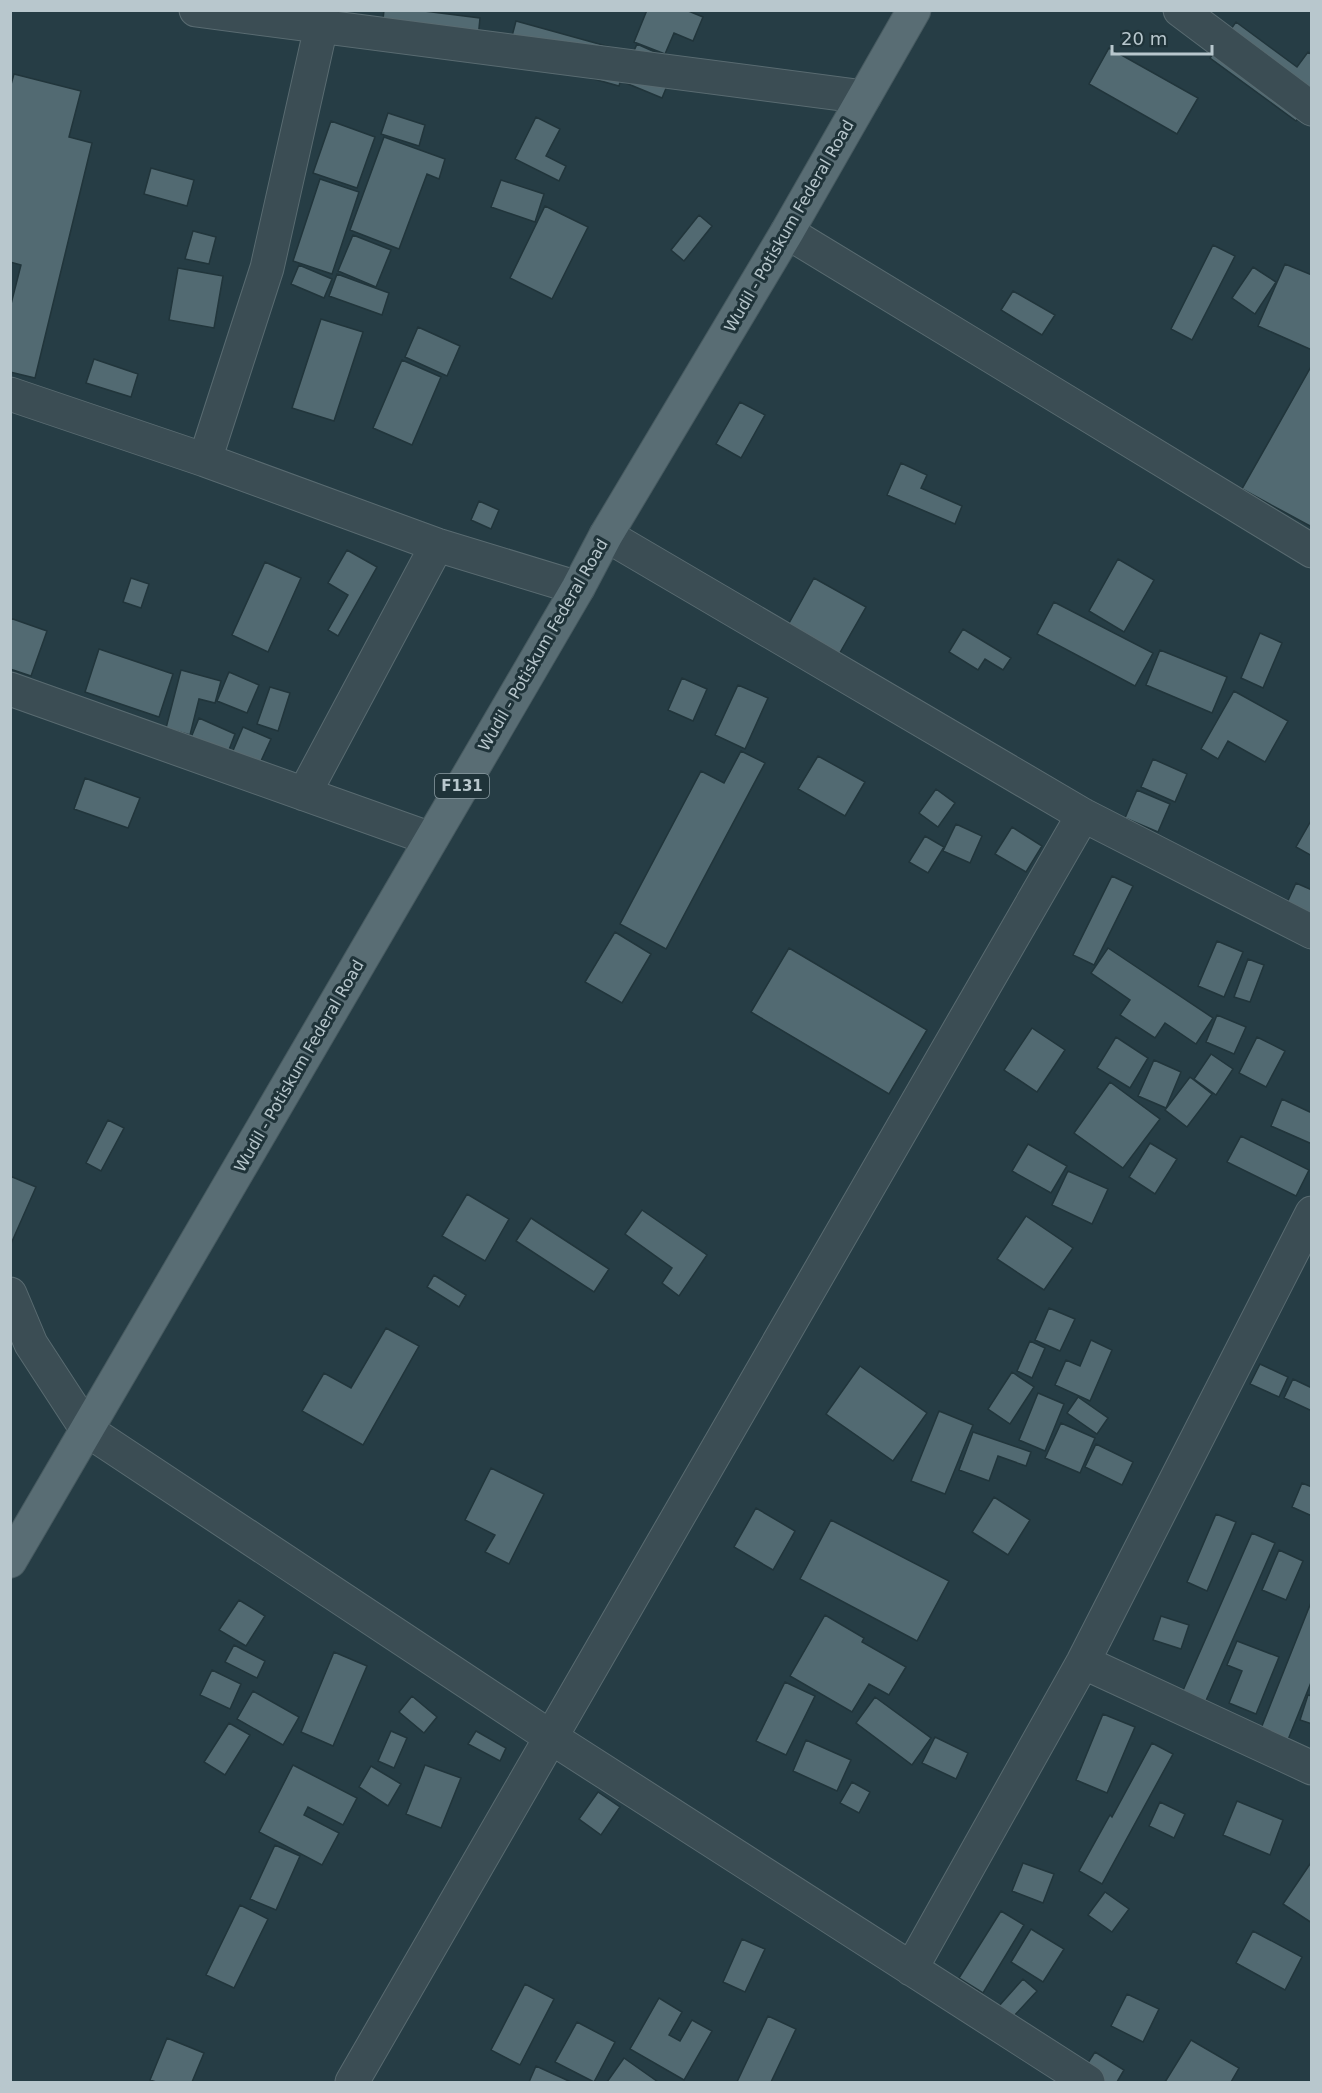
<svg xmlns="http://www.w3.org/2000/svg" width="1322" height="2093" viewBox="0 0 1322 2093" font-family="'DejaVu Sans',sans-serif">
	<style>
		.building { fill: #526a72; stroke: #21353b; stroke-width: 1.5 }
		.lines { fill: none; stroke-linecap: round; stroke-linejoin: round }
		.minor-casing { stroke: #596b71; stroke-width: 35 }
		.primary-casing { stroke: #475a60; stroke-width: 35 }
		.minor { stroke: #3b4d54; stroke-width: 33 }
		.primary { stroke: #596d74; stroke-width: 33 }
		.labels { text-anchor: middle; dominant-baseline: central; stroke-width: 6; stroke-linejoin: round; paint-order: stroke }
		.shield { fill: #1f3339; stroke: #8a9ba1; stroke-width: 1.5 }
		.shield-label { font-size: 15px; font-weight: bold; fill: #b8c7cd }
		.street-label { font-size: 16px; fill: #b8c7cd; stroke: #1f3339 }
	</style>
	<rect width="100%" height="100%" fill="#263d45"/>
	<!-- building -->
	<path class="building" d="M384 10H416L480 18 476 59 380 48Z
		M647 10H686L703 17 693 41 674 33 665 54 634 42Z
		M516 21 628 52 619 86 507 55Z
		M1236 22 1297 67 1308 52 1312 55V99L1296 121 1210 58Z
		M637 44 677 62 662 98 621 81Z
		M1109 48 1198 98 1177 134 1089 84Z
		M14 74 81 91 69 137 92 143 35 378 10 372V308L21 265 10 262V88Z
		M388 113 425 125 419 146 381 134Z
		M536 117 560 129 546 156 566 166 559 181 515 159Z
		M331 121 375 137 357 188 313 173Z
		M384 137 445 159 439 179 427 174 399 249 350 230Z
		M151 168 194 180 187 206 144 194Z
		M320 179 359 192 332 274 293 261Z
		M501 180 544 194 535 222 491 207Z
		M545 206 588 227 552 299 510 278Z
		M699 215 712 226 684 261 671 250Z
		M193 231 216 237 209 264 185 259Z
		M353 235 391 250 376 287 338 271Z
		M1213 245 1235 256 1192 340 1171 329Z
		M1285 264 1312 275V350L1258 326Z
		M299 265 332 279 324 298 291 284Z
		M1253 267 1276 282 1255 314 1232 298Z
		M178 268 223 276 214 328 169 320Z
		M337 274 389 293 382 315 329 296Z
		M1013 291 1055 315 1042 335 1001 310Z
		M321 319 363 332 334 421 292 408Z
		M418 327 460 346 447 376 405 357Z
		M94 359 138 374 131 397 86 383Z
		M402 360 441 377 412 445 373 428Z
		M1312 365V523L1310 526 1242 489Z
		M740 402 765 415 741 458 716 444Z
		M901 463 927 475 921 488 962 506 955 524 887 495Z
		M479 501 499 510 491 529 471 520Z
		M347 550 377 567 338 636 328 630 348 595 328 583Z
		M1118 559 1154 580 1124 632 1089 611Z
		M265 562 301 578 268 652 232 635Z
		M131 578 149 584 141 608 123 602Z
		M814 578 866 607 834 663 783 634Z
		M1054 602 1153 653 1135 686 1037 634Z
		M10 618 47 631 31 676 10 669Z
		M963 629 1011 658 1003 670 985 659 978 670 949 652Z
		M1260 633 1282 643 1263 688 1241 678Z
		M99 649 173 674 159 717 85 692Z
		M1160 650 1227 677 1212 713 1146 685Z
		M181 670 221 681 215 703 199 699 190 735 166 728Z
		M229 672 259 685 247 713 217 701Z
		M682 678 707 689 693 721 668 710Z
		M738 685 768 698 745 749 715 735Z
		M270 687 290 693 278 731 257 724Z
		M1234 691 1288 721 1265 762 1228 741 1218 759 1201 749Z
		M199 718 235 734 227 755 190 740Z
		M243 727 271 739 256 772 229 760Z
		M741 751 765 763 666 949 620 924 701 771 724 783Z
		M818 756 865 782 845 816 798 789Z
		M1153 759 1187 774 1175 802 1141 787Z
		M85 778 140 798 128 828 74 809Z
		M936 789 955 803 938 827 919 813Z
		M1137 790 1170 804 1158 832 1125 818Z
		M1312 819V856L1296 847Z
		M956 824 982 836 970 863 943 851Z
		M1012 827 1042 846 1026 872 995 854Z
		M925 836 944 847 928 873 909 862Z
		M1112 876 1133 886 1094 965 1073 955Z
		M1296 883 1312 890V919L1285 907Z
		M615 932 651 954 622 1003 585 982Z
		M1217 941 1243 952 1224 997 1198 986Z
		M789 948 927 1030 889 1094 751 1012Z
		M1108 948 1213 1018 1196 1044 1165 1023 1155 1038 1120 1015 1130 1000 1091 973Z
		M1248 959 1264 965 1250 1002 1234 997Z
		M1217 1015 1246 1027 1234 1054 1206 1042Z
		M1032 1028 1065 1050 1037 1092 1004 1070Z
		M1116 1037 1148 1058 1130 1088 1097 1068Z
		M1257 1037 1285 1051 1266 1087 1239 1073Z
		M1211 1054 1233 1069 1216 1095 1194 1079Z
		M1154 1060 1181 1072 1166 1108 1138 1096Z
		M1190 1077 1212 1094 1187 1127 1165 1110Z
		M1110 1082 1160 1119 1123 1168 1074 1133Z
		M1282 1099 1312 1113V1144L1271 1126Z
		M108 1120 124 1128 101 1171 86 1163Z
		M1241 1136 1309 1170 1296 1196 1227 1162Z
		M1150 1143 1177 1159 1155 1194 1129 1177Z
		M1028 1144 1067 1166 1051 1193 1012 1171Z
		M1068 1171 1108 1189 1092 1224 1052 1205Z
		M10 1176 36 1187 10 1246Z
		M467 1194 509 1219 485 1261 442 1236Z
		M642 1210 707 1255 679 1296 662 1283 672 1268 625 1234Z
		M1026 1216 1073 1248 1044 1290 997 1259Z
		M531 1218 609 1269 594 1292 516 1241Z
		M434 1275 466 1295 459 1307 427 1287Z
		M1049 1308 1075 1319 1060 1351 1035 1340Z
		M386 1328 419 1346 363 1445 302 1411 324 1373 351 1388Z
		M1091 1340 1112 1350 1090 1401 1055 1385 1066 1360 1080 1366Z
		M1030 1341 1045 1348 1032 1378 1017 1371Z
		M1260 1364 1288 1377 1279 1397 1250 1384Z
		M860 1366 927 1413 893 1461 826 1414Z
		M1012 1372 1034 1387 1010 1424 988 1409Z
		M1293 1379 1312 1388V1411L1284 1398Z
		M1038 1393 1064 1404 1045 1451 1019 1440Z
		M1078 1397 1108 1418 1097 1434 1067 1413Z
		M939 1411 973 1425 945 1494 911 1481Z
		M1061 1423 1095 1438 1080 1473 1045 1458Z
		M973 1432 1031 1452 1026 1466 998 1456 989 1481 959 1470Z
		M1096 1444 1133 1462 1122 1485 1085 1467Z
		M491 1468 544 1494 509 1564 485 1552 495 1535 465 1520Z
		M1302 1483 1312 1487V1516L1292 1507Z
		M994 1497 1030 1520 1008 1555 972 1532Z
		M756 1508 795 1531 773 1570 734 1547Z
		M1216 1514 1236 1522 1207 1591 1187 1582Z
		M831 1520 949 1581 917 1641 800 1579Z
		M1252 1533 1275 1543 1197 1721 1174 1711Z
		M1279 1550 1303 1561 1286 1600 1262 1590Z
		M239 1600 265 1616 246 1646 219 1630Z
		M1312 1600V1680L1277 1767 1250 1756Z
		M825 1615 864 1638 862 1642 906 1667 889 1695 869 1684 852 1712 790 1676Z
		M1161 1616 1189 1625 1181 1649 1153 1640Z
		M1237 1641 1279 1657 1256 1714 1229 1703 1242 1671 1227 1665Z
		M234 1645 265 1661 257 1678 225 1662Z
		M334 1652 367 1666 333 1746 301 1732Z
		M212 1670 241 1684 230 1709 200 1695Z
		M785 1682 815 1696 786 1755 756 1741Z
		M253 1691 299 1717 283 1745 237 1719Z
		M1308 1695 1312 1696V1724L1300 1720Z
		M412 1696 437 1717 424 1733 399 1712Z
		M875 1697 931 1738 912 1765 856 1723Z
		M1103 1714 1135 1727 1107 1793 1076 1780Z
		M229 1723 250 1735 225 1775 204 1762Z
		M391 1731 407 1738 394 1768 378 1761Z
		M476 1731 506 1748 500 1761 468 1744Z
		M935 1737 968 1753 956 1779 922 1763Z
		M806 1740 851 1760 837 1791 793 1771Z
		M1152 1743 1173 1754 1102 1884 1079 1871 1110 1815 1112 1817Z
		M293 1765 357 1798 343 1825 308 1807 304 1815 339 1833 322 1865 259 1832Z
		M425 1765 461 1778 441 1828 406 1814Z
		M371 1766 401 1784 388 1806 359 1787Z
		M852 1782 870 1792 859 1813 840 1803Z
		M598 1792 620 1807 601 1835 579 1819Z
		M1237 1801 1283 1820 1270 1855 1223 1835Z
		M1160 1802 1185 1814 1174 1838 1149 1826Z
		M275 1845 300 1856 276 1910 250 1899Z
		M1312 1861V1923L1283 1904Z
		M1023 1863 1054 1874 1043 1903 1012 1891Z
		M1105 1892 1129 1909 1112 1932 1088 1915Z
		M240 1905 268 1919 234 1988 206 1975Z
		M1001 1911 1024 1925 983 1993 959 1978Z
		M1031 1929 1064 1949 1043 1982 1011 1962Z
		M1253 1931 1302 1957 1285 1990 1236 1963Z
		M742 1939 765 1949 745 1992 723 1982Z
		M1023 1979 1037 1991 1013 2017 999 2006Z
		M525 1984 554 1999 520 2065 491 2050Z
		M1127 1994 1159 2009 1143 2042 1111 2026Z
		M659 1998 682 2012 669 2035 680 2041 692 2020 712 2031 684 2080 630 2049Z
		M768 2016 796 2029 771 2082H737Z
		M577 2022 615 2042 594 2082 555 2062Z
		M167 2038 204 2053 192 2082H156L150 2080Z
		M1191 2040 1239 2068 1231 2082H1165Z
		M1095 2052 1124 2070 1117 2082H1100L1082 2072Z
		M624 2058 658 2082H607Z
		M536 2066 571 2082H529Z"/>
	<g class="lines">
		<!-- minor casing -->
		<g class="minor-casing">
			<path id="minor" d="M196 10 864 97
				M1180 10 1312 109
				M787 232 1312 551
				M10 394 205 460 437 545 578 588
				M205 460 267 268 321 27
				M606 535 1083 815 1312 932
				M10 689 431 839
				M304 794 437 545
				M10 1294 31 1344 87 1430 552 1738 1088 2082
				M1083 1662 1312 1768
				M911 1969 1083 1662 1312 1213
				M352 2082 1083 815"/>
		</g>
		<!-- primary casing -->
		<g class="primary-casing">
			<path id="primary" d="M10 1561 578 588 606 535 787 232 914 10"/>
		</g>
		<!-- minor -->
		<use href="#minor" class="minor"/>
		<!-- primary -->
		<use href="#primary" class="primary"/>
	</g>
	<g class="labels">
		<!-- shield labels -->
		<rect class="shield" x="435" y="774" width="54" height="24" rx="4.5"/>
		<g class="shield-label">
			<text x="462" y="786">F131</text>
		</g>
		<!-- street labels -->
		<g class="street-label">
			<text transform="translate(789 226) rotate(-60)">Wudil - Potiskum Federal Road</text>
			<text transform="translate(543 645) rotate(-60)">Wudil - Potiskum Federal Road</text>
			<text transform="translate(299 1066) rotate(-60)">Wudil - Potiskum Federal Road</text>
		</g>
	</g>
	<!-- border -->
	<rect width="1322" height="2093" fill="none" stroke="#b8c7cd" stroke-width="24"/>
	<!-- scale -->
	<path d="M1112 45v9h100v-9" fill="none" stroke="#b8c7cd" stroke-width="3"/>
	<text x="1121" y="45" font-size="18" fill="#b8c7cd" stroke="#1f3339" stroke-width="4.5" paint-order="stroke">20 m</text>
</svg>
